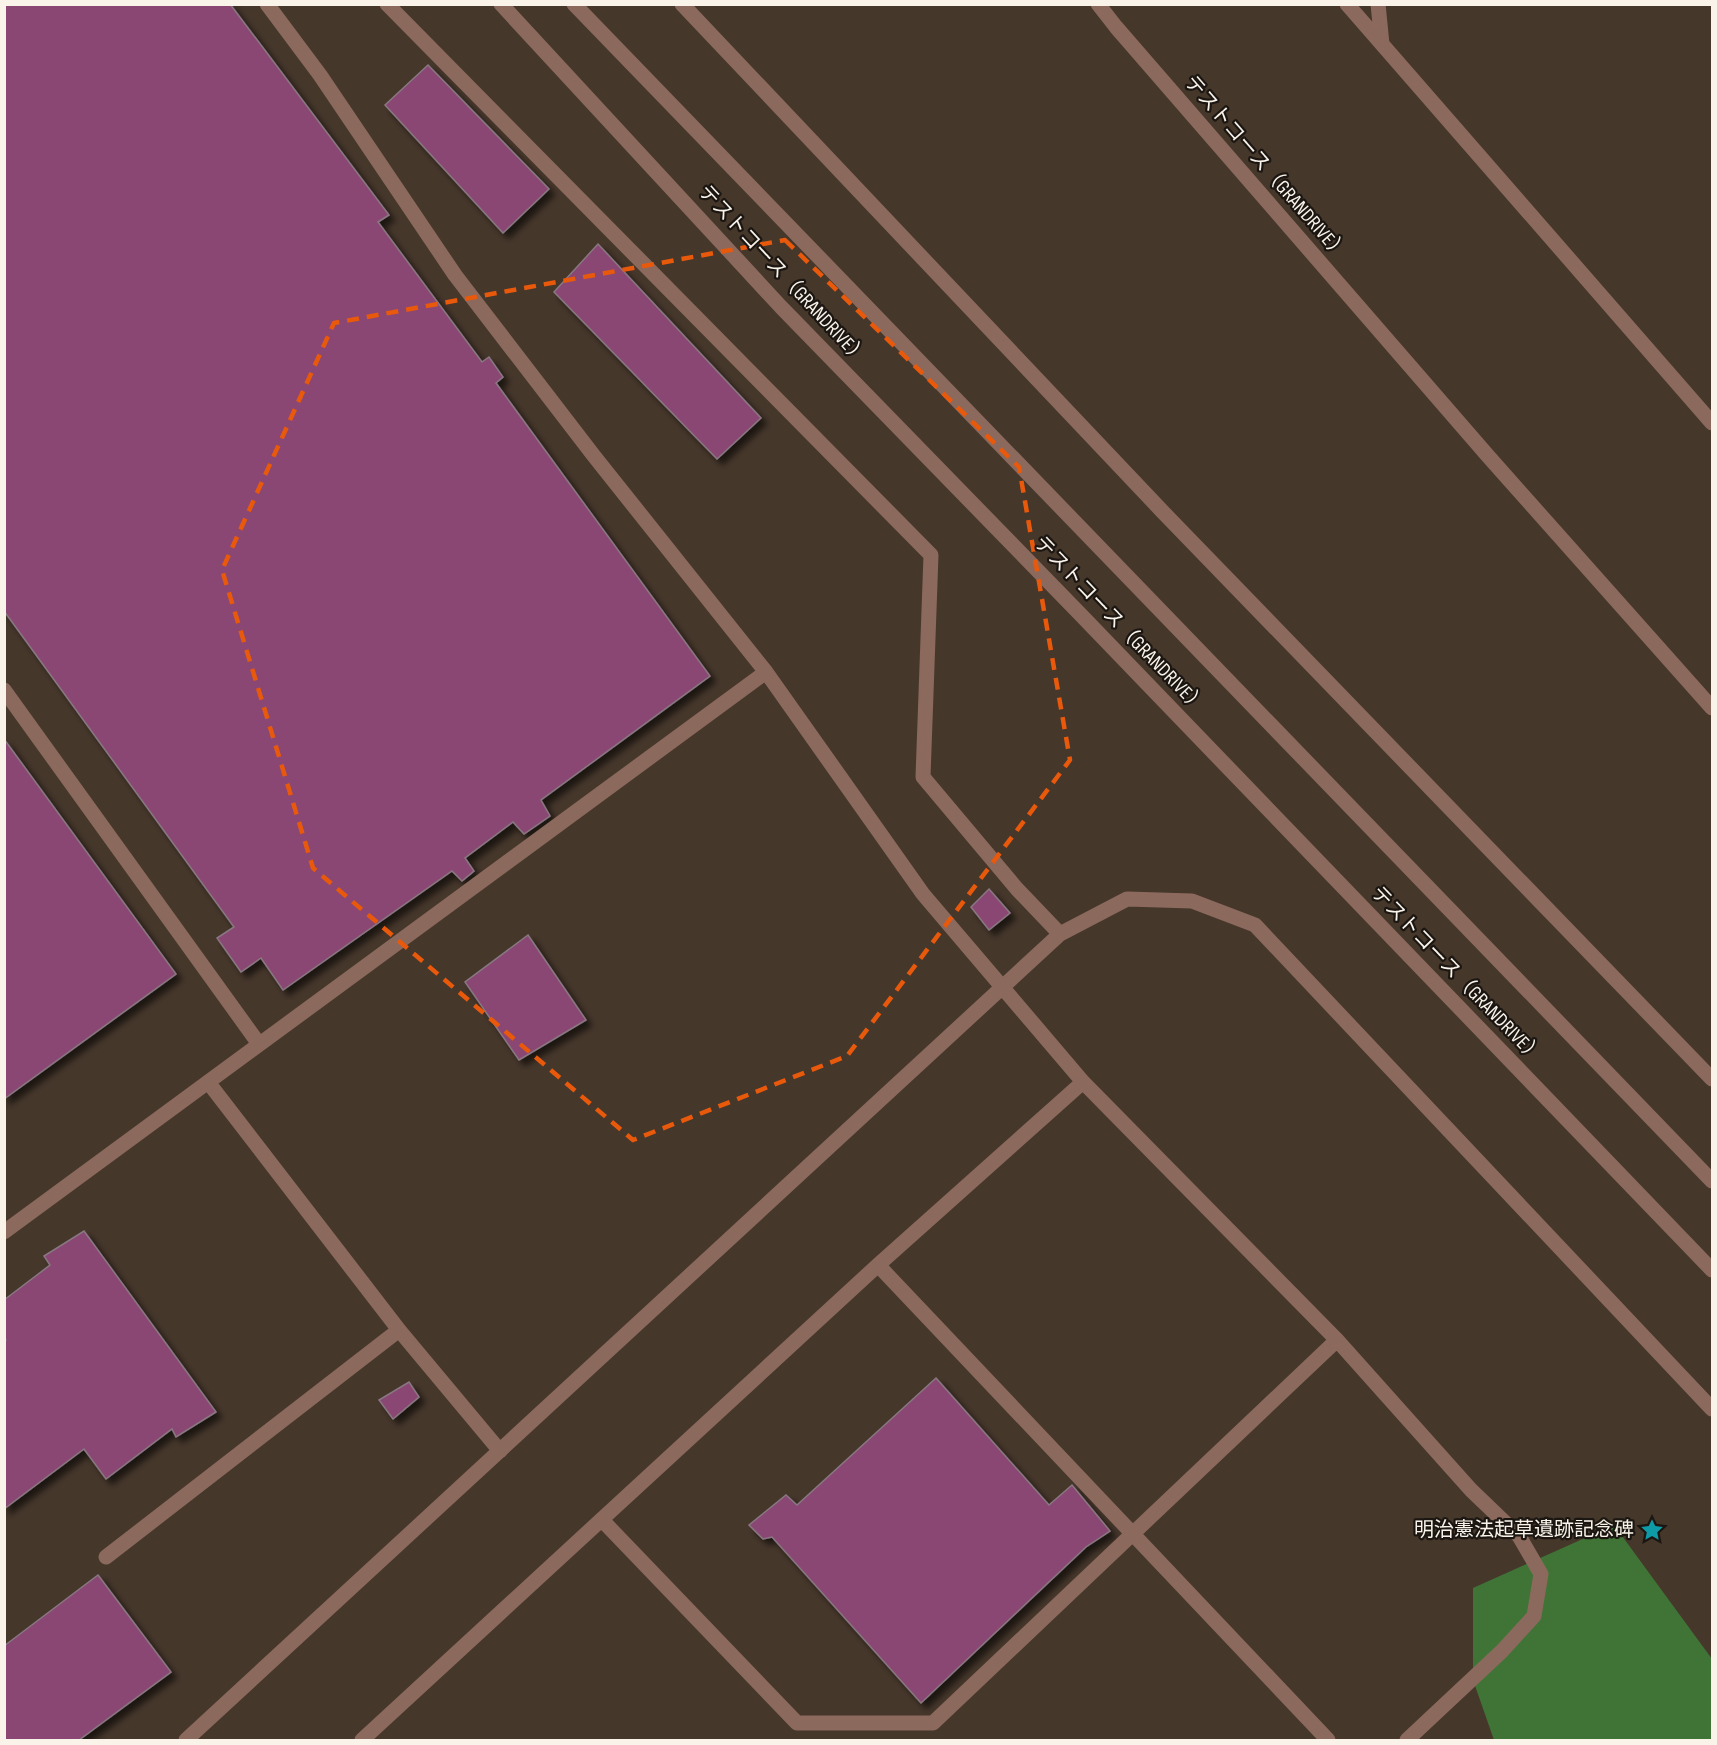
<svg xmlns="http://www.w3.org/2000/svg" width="1717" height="1745" viewBox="0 0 1717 1745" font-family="'Sofia Sans Condensed','Noto Sans JP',sans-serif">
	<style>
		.industrial { fill: #46372b }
		.forest { fill: #407437 }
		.building { fill: #8a4773; stroke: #897882; stroke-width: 1.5; filter: url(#shadow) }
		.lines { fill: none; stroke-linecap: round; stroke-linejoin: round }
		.minor { stroke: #8c695d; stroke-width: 15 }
		.marked { fill: none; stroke: #e8590c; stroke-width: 4.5; stroke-dasharray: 12 8; stroke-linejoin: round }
		.labels { text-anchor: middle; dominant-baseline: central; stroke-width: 4.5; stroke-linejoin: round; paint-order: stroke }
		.street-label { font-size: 20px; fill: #f9f3ea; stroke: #1b1611 }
		.poi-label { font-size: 20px; fill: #f9f3ea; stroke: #1b1611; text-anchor: end }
	</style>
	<defs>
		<filter id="shadow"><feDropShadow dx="5.5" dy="5.5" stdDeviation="3" flood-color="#0009"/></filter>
	</defs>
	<rect width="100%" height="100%" fill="#372d20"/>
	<!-- industrial -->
	<path class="industrial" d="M5 5H1712V1740H5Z"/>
	<!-- forest -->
	<path class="forest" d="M1614 1525 1712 1659V1740H1494L1473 1680V1588Z"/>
	<!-- building -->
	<path class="building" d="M4 4H230L389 215 378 222 482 362 489 357 503 377 496 383 710 676 541 800 550 816 524 834 513 822 465 858 474 871 462 881 452 871 283 990 261 958 241 972 217 938 234 927 4 611Z
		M428 65 549 189 503 233 385 105Z
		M598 244 761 418 717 459 554 292Z
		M4 739 176 974 4 1099Z
		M989 889 1010 913 989 930 971 907Z
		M528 935 586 1020 519 1060 465 982Z
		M84 1231 216 1412 176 1437 172 1429 106 1479 84 1449 4 1509V1342L6 1340 4 1338V1300L50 1265 44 1256Z
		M936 1378 1049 1505 1072 1485 1110 1531 1086 1547 921 1703 772 1537 763 1539 749 1525 786 1495 797 1505Z
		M409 1382 419 1397 393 1419 379 1400Z
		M98 1575 171 1672 79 1740H4V1646Z"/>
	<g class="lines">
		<!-- minor -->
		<path class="minor" d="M267 4 320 75 455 275 594 456 766 672 923 894 1083 1082 1337 1340 1471 1490 1519 1536 1541 1574 1534 1616 1502 1651 1407 1740
			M387 4 931 555 923 777 1017 889 1060 934
			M501 4 781 307 1081 615 1712 1270
			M574 4 1712 1181
			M682 4 1161 510 1712 1079
			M1098 4 1116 27 1488 456 1712 708
			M1347 4 1712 423
			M1378 4 1382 44
			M4 690 259 1044
			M208 1082 399 1330 500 1451
			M4 1232 766 672
			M878 1265 1328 1740
			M602 1520 797 1723H933L1337 1340
			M106 1557 399 1330
			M186 1740 1060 934 1127 899 1192 901 1255 925 1712 1409
			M362 1740 878 1265 1083 1082"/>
	</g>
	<!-- marked area -->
	<path class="marked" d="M785 240 1019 467 1070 760 847 1056 633 1140 313 868 222 570 334 323Z"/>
	<!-- icons -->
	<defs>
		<g id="sight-bare" transform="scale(1.8)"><path d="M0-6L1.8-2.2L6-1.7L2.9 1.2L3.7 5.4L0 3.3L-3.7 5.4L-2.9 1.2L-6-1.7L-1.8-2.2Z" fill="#0f9aa8" stroke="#1b1611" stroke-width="2.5" paint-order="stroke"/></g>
	</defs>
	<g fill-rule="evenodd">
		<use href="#sight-bare" x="1652" y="1530"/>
	</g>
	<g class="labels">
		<!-- street labels -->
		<g class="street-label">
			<text transform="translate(1266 168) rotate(49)">テストコース（GRANDRIVE）</text>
			<text transform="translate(783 275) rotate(47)">テストコース（GRANDRIVE）</text>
			<text transform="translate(1120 625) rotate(46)">テストコース（GRANDRIVE）</text>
			<text transform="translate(1457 975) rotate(46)">テストコース（GRANDRIVE）</text>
		</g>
		<!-- poi labels -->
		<g class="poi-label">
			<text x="1634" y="1530">明治憲法起草遺跡記念碑</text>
		</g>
	</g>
	<!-- border -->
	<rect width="1717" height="1745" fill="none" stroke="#f9f3ea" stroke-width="12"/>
</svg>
